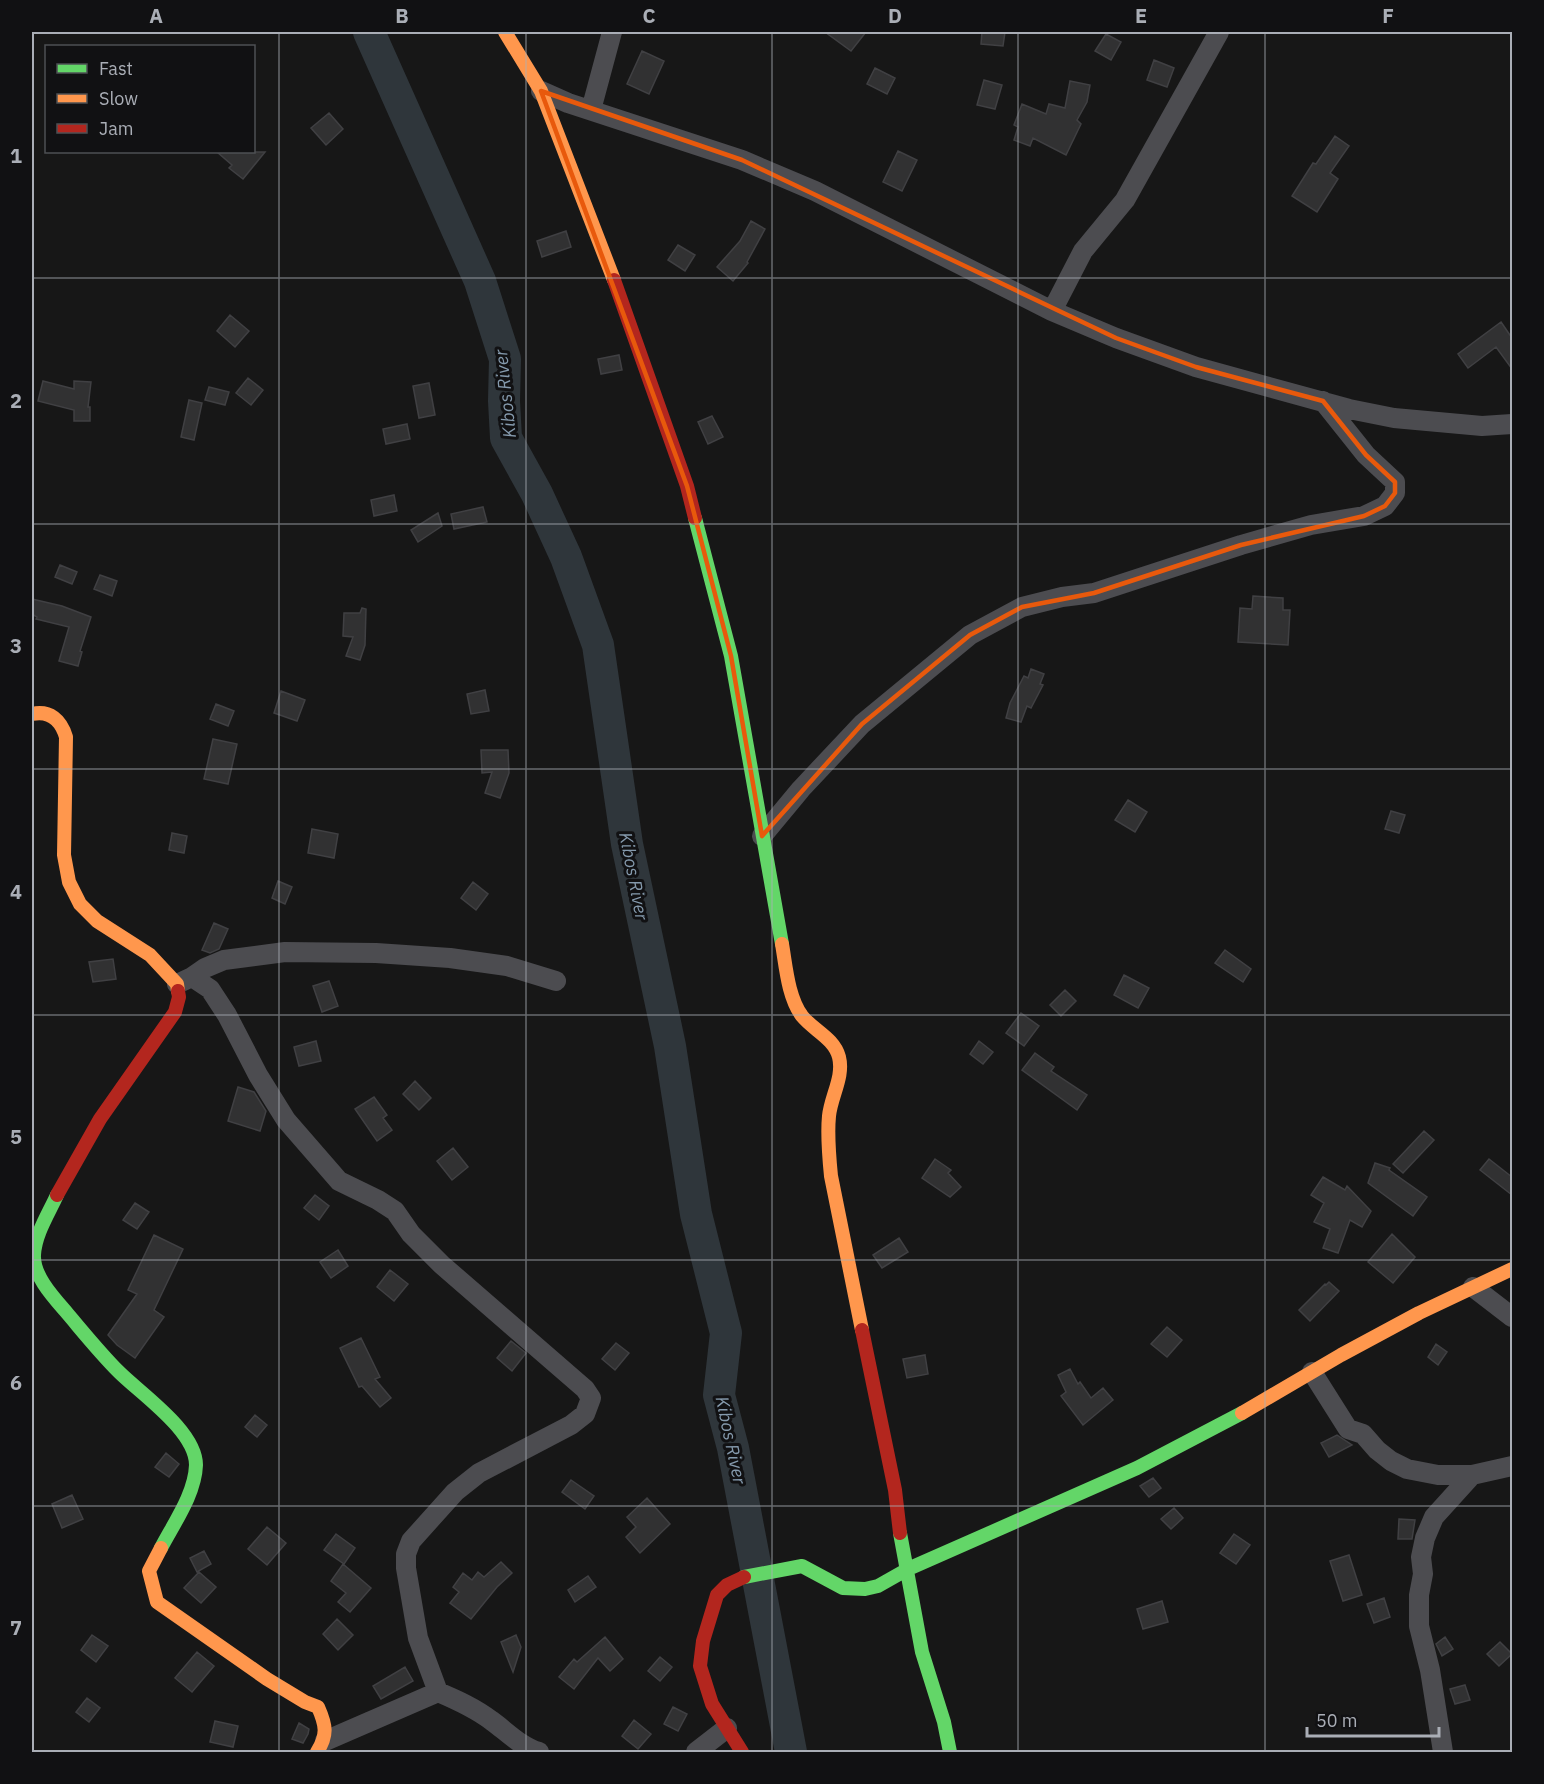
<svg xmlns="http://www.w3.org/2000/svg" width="1544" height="1784" viewBox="0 0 1544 1784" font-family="'IBM Plex Sans',sans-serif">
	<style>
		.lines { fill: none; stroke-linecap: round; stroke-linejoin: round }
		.river { stroke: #2f363b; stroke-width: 32 }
		.building { fill: #313132; stroke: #404043; stroke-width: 1.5 }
		.street { stroke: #4c4c50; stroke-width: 20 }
		.fast { stroke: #63d668; stroke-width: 14 }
		.slow { stroke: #ff974d; stroke-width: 14 }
		.jam { stroke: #b3261e; stroke-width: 14 }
		.marked { fill: none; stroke: #e8590c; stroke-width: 4.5; stroke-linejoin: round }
		.grid { fill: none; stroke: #aaaeb6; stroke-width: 1.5; stroke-opacity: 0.55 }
		.labels { text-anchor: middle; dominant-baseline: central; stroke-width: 6; stroke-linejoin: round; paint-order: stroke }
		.water-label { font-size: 18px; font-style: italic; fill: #859aad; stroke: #111113 }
		.neatline { fill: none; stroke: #aaaeb6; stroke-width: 2 }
		.grid-label { font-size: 20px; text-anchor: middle; font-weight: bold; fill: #aaaeb6 }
	</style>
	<rect width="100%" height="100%" fill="#171717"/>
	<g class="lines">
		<!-- river -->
		<path class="river" d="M369 32 480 281 505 359 504 401 506 438 537 494 566 557 598 645 627 844 670 1046 696 1214 726 1333 719 1395 733 1448 791 1752"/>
	</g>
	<!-- building -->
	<path class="building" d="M825 32H866L851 51Z
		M982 32H1005L1003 46 981 44Z
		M1106 34 1121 42 1111 60 1095 51Z
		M642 51 664 61 649 94 627 84Z
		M1154 60 1174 68 1167 87 1147 80Z
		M875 68 895 78 887 94 867 84Z
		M984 80 1002 85 995 109 977 105Z
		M1070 81 1090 85 1087 102 1077 120 1081 124 1066 155 1033 138 1030 146 1014 140 1018 127 1014 125 1022 104 1046 114 1049 104 1065 108Z
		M329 113 343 129 326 145 311 128Z
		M1335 136 1349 146 1330 173 1338 179 1317 212 1292 196 1313 163 1316 164Z
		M898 151 917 160 902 191 883 182Z
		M217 152H265L243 179 229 168 232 165Z
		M751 221 765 229 747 262 748 263 733 281 717 267 740 241Z
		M566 231 571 247 542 257 537 241Z
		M678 245 695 255 685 271 668 260Z
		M230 315 249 331 235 347 217 331Z
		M1501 322 1512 338V369L1496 347 1468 368 1458 354Z
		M619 355 622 370 601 374 598 359Z
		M248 378 263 390 251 405 236 393Z
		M43 381 74 389V381L91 382 88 407H90V421H74V410L38 401Z
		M429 383 435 415 419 418 413 386Z
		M209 387 229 392 225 405 205 400Z
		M189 400 202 403 194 440 181 437Z
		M712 416 723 437 708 444 698 422Z
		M407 424 410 439 386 444 383 429Z
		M394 495 397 511 374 516 371 500Z
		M483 507 487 522 454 529 451 514Z
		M438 513 442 526 418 542 411 530Z
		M60 565 77 572 72 584 55 577Z
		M100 575 117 581 112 596 94 589Z
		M1253 596 1283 598V610H1290L1288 645 1238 642 1240 608 1252 609Z
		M32 599 62 606 91 617 80 651 82 652 78 666 59 661 69 627 36 619 37 617 32 614Z
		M362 608 366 609 365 645 360 660 346 656 353 637 343 636 344 613H360Z
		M1031 669 1044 674 1040 684 1043 685 1031 708 1027 706 1021 722 1006 718 1010 703 1024 676 1028 678Z
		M485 690 489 711 471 714 467 694Z
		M281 691 305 700 297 721 274 713Z
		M216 704 234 711 228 726 210 719Z
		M213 739 237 744 228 784 204 779Z
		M481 750H508L509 773 500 798 485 793 492 772 482 773Z
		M1128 800 1147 812 1135 832 1115 820Z
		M1391 811 1405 815 1399 833 1385 829Z
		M312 829 338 834 334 858 308 853Z
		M172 833 187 836 184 853 169 850Z
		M278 881 292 887 285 904 272 898Z
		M473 882 488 894 476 910 461 898Z
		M214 923 228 929 219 949 210 953 202 950Z
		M1225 950 1251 969 1243 982 1215 963Z
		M113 959 116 979 93 982 89 962Z
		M1124 975 1149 988 1138 1008 1114 995Z
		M329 981 338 1006 322 1012 313 986Z
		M1065 990 1076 1001 1061 1016 1050 1005Z
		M1021 1013 1039 1026 1024 1046 1006 1033Z
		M316 1041 321 1061 299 1066 294 1047Z
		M979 1041 993 1052 983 1064 970 1054Z
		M1035 1053 1054 1067 1051 1071 1087 1095 1077 1110 1022 1070Z
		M415 1081 431 1098 419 1110 403 1094Z
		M238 1087 254 1092 266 1111 260 1131 228 1121Z
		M374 1097 387 1115 383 1118 392 1130 377 1141 355 1109Z
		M1424 1131 1434 1140 1403 1173 1393 1164Z
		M453 1148 468 1167 452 1180 437 1161Z
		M935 1159 951 1170 948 1173 961 1187 950 1197 922 1178Z
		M1489 1159 1512 1177V1195L1480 1170Z
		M1375 1163 1390 1168 1389 1170 1427 1197 1413 1216 1368 1183Z
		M1323 1177 1345 1190 1347 1186 1371 1211 1362 1227 1350 1220 1338 1253 1323 1248 1330 1229 1314 1222 1324 1203 1311 1195Z
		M315 1195 329 1206 319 1220 304 1208Z
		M135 1203 149 1212 137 1229 123 1220Z
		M1392 1234 1415 1257 1393 1283 1368 1262Z
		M154 1235 183 1249 154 1310 164 1317 135 1358 117 1345 108 1335 137 1294 128 1290Z
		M899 1238 908 1252 882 1268 873 1255Z
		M338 1250 348 1266 331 1278 320 1262Z
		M390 1270 408 1284 394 1301 377 1287Z
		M1329 1282 1339 1291 1310 1321 1299 1310 1325 1284 1326 1285Z
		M1167 1327 1182 1340 1167 1357 1151 1344Z
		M361 1338 380 1377 375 1379 391 1398 380 1407 362 1386 359 1387 340 1348Z
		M511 1341 526 1353 512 1371 497 1358Z
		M616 1343 629 1353 615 1370 602 1359Z
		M1436 1344 1447 1352 1438 1365 1428 1357Z
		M925 1355 928 1374 907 1378 903 1359Z
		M1070 1369 1078 1384 1080 1382 1091 1398 1103 1388 1113 1400 1083 1425 1061 1396 1066 1392 1058 1375Z
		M255 1415 267 1425 257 1437 245 1427Z
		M1337 1435 1352 1445 1329 1457 1321 1443Z
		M166 1453 179 1464 169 1477 155 1467Z
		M1153 1478 1161 1488 1149 1497 1140 1486Z
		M571 1480 594 1496 585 1509 562 1492Z
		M72 1495 83 1519 62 1528 52 1504Z
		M647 1498 670 1524 640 1553 626 1537 636 1527 627 1517Z
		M1174 1508 1183 1518 1171 1529 1161 1519Z
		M1399 1519 1415 1520 1412 1539H1398Z
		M267 1527 286 1543 267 1565 248 1549Z
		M336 1534 355 1548 344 1564 324 1550Z
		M1234 1534 1250 1545 1236 1564 1220 1553Z
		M204 1551 211 1564 197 1572 190 1558Z
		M1349 1555 1362 1595 1343 1601 1330 1561Z
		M501 1562 512 1573 497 1587 471 1619 450 1603 459 1592 453 1587 463 1573 472 1580 478 1572 484 1577Z
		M343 1564 371 1588 350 1612 338 1602 346 1593 331 1581Z
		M199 1572 216 1587 201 1603 184 1588Z
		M588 1576 596 1587 575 1602 568 1590Z
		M1384 1598 1390 1617 1374 1623 1367 1604Z
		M1162 1601 1168 1622 1143 1629 1137 1609Z
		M337 1619 353 1635 338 1650 323 1634Z
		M92 1635 108 1646 96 1662 81 1650Z
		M516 1635 521 1647 513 1672 501 1642Z
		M605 1637 623 1659 610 1671 598 1658 574 1689 559 1677 574 1659 577 1662Z
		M1445 1637 1453 1649 1442 1656 1436 1644Z
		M1500 1642 1512 1654 1499 1666 1487 1654Z
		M197 1652 214 1666 192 1692 175 1678Z
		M660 1657 672 1667 660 1681 648 1671Z
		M405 1667 413 1681 381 1699 373 1686Z
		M1465 1685 1470 1700 1455 1704 1450 1689Z
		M87 1698 100 1708 89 1722 76 1712Z
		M673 1707 687 1714 678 1731 664 1724Z
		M634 1720 651 1734 638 1749 622 1736Z
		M215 1721 238 1726 233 1747 210 1742Z
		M299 1723 309 1729 308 1734 303 1743 292 1739Z"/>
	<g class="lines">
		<!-- street -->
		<path class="street" d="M541 91 568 103 742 160 815 191 1052 311 1116 338 1196 367 1349 409 1394 418 1482 426 1512 424
			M591 110 612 32
			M1052 311 1083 251 1125 200 1219 32
			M762 836 801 789 862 724 970 635 1022 607 1062 597 1094 593 1241 545 1311 525 1364 516 1385 506 1395 493V482L1366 455 1323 401
			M192 977 205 968 224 960 285 952 376 953 450 958 507 966 556 981
			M177 984 192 977 210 989 227 1015 258 1075 286 1120 339 1181 378 1200 395 1211 411 1234 442 1265 585 1389 591 1398 585 1414 571 1425 479 1473 455 1492 411 1541 406 1554V1568L418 1638 438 1692
			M1473 1287 1512 1317
			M1312 1372 1348 1429 1363 1434 1377 1450 1391 1461 1407 1469 1438 1475H1472L1512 1466
			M325 1741 438 1692C457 1700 475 1708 492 1721 506 1731 521 1747 539 1752
			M696 1752 727 1728
			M1443 1752 1430 1670 1419 1626V1595L1423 1574 1421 1557 1425 1538 1434 1517 1472 1475"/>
		<!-- fast -->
		<path class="fast" d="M695 518 731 656 782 944
			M57 1195C49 1213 35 1234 34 1255 33 1276 54 1298 67 1313 84 1333 100 1353 119 1372 141 1394 196 1431 196 1465 195 1494 174 1523 161 1548
			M900 1533 922 1652 944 1722 950 1752
			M744 1577 802 1566 843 1588 865 1589 878 1586 908 1569 1137 1468 1242 1413"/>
		<!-- slow -->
		<path class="slow" d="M505 32 541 91 614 280
			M32 714C50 710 61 720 66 737L64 855 69 882 80 904 97 921 150 955 177 984 178 991
			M782 944C786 967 788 997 802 1016 813 1030 834 1038 839 1057 844 1077 831 1096 829 1116 827 1136 829 1156 831 1176L862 1330
			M1242 1413 1341 1355 1419 1313 1512 1269
			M161 1548 149 1571 157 1602 267 1679 305 1702 318 1707C326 1725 328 1735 317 1752"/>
		<!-- jam -->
		<path class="jam" d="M614 280 687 486 695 518
			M57 1195 100 1119 175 1012 179 997 178 991
			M862 1330 895 1490 900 1533
			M742 1752 712 1704 700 1666 703 1641 717 1595 727 1585 744 1577"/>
	</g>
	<!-- marked area -->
	<path class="marked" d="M541 91 742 160 1116 338 1196 367 1323 401 1366 455 1395 482V493L1385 506 1364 516 1241 545 1094 593 1022 607 970 635 862 724 762 836 731 656 687 486Z"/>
	<!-- grid -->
	<path class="grid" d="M279 32V1752M526 32V1752M772 32V1752M1018 32V1752M1265 32V1752M32 278H1512M32 524H1512M32 769H1512M32 1015H1512M32 1260H1512M32 1506H1512"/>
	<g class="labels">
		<!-- water labels -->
		<g class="water-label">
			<text transform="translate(505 394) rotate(-96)">Kibos River</text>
			<text transform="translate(634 876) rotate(79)">Kibos River</text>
			<text transform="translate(731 1440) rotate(78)">Kibos River</text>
		</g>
	</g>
	<!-- border -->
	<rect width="1544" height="1784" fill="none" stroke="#111113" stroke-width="66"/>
	<!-- legend -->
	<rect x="45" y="45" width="210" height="108" fill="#111113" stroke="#4e5054" stroke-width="1.5"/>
	<rect x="57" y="64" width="30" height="9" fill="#63d668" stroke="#4e5054" stroke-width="1.5"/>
	<text x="99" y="75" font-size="18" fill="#aaaeb6">Fast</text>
	<rect x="57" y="94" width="30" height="9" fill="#ff974d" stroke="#4e5054" stroke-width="1.5"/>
	<text x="99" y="105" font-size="18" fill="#aaaeb6">Slow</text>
	<rect x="57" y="124" width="30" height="9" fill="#b3261e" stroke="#4e5054" stroke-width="1.5"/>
	<text x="99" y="135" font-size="18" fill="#aaaeb6">Jam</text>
	<!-- scale -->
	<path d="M1307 1727v9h132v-9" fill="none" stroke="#aaaeb6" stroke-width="3"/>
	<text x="1316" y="1727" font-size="18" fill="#aaaeb6" stroke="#111113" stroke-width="4.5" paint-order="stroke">50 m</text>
	<rect x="33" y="33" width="1478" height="1718" class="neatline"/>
	<g class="grid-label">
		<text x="156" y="23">A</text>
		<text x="402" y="23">B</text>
		<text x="649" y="23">C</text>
		<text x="895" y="23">D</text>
		<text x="1141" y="23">E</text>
		<text x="1388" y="23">F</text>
		<text x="16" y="163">1</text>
		<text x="16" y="408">2</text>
		<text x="16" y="653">3</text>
		<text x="16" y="899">4</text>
		<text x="16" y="1144">5</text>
		<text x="16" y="1390">6</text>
		<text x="16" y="1635">7</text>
	</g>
</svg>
